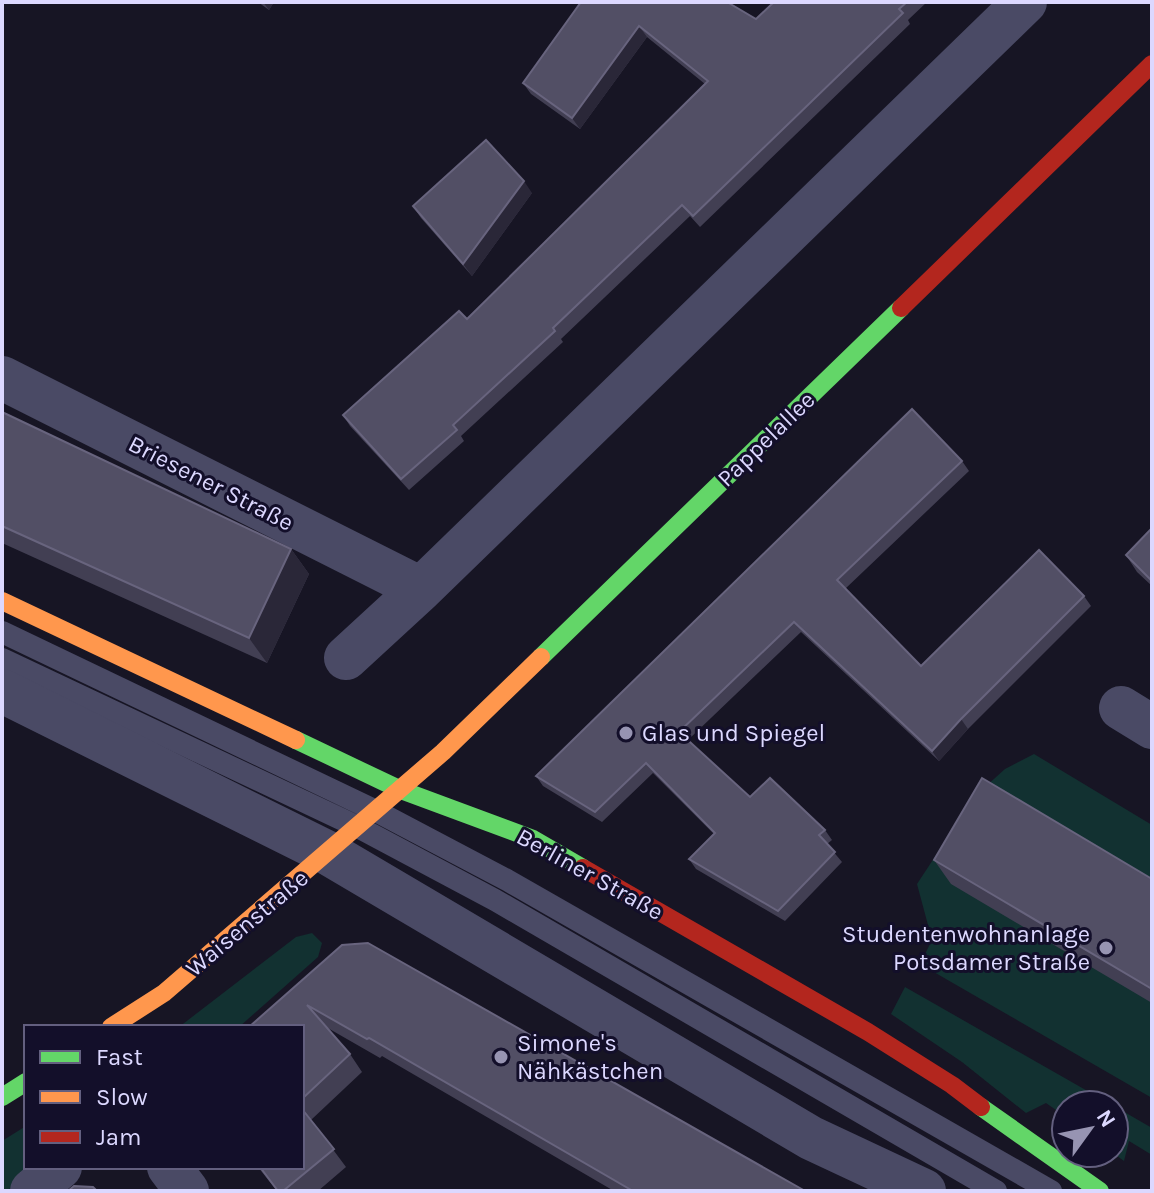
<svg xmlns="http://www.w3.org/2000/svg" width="1154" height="1193" viewBox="0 0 1154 1193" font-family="Karla,sans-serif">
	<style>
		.green { fill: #123131 }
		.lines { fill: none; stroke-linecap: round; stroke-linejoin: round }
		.lane { stroke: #4a4a65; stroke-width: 22 }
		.street { stroke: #4a4a65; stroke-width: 44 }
		.fast { stroke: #63d668; stroke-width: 18 }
		.slow { stroke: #ff974d; stroke-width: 18 }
		.jam { stroke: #b3261e; stroke-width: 18 }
		.wall { fill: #423f53 }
		.shaded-wall { fill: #2a2738 }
		.building { fill: #524f65; stroke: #68647e; stroke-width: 2 }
		.poi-dot { fill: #9794b2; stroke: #130f2a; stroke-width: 3 }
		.labels { text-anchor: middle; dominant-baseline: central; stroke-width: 6; stroke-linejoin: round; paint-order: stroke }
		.street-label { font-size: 24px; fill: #dcd8ff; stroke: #130f2a }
		.poi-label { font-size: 24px; fill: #dcd8ff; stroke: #130f2a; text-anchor: start }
	</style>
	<rect width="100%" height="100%" fill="#171524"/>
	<!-- green -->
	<path class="green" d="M1034 754 1152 825V1098L920 964 932 940 917 884 975 796 1005 769Z
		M312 933 322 943 318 957 239 1027H179L296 937Z
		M905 987 1112 1105H1066V1117L1046 1103 1026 1113 962 1062 891 1014Z
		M1114 1106 1152 1128V1155L1129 1141 1124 1161 1113 1153Z
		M26 1126V1167H34L7 1191H2V1141Z"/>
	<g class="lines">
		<!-- lane -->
		<path class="lane" d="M2 632 376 811 507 880 1051 1191
			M2 659 358 827 495 900 996 1191"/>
		<!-- street -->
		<path class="street" d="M2 378 421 589
			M346 658 421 589 1025 2
			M2 691 328 853 811 1138 924 1191
			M1121 708 1152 727
			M169 1167 187 1191
			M32 1191 60 1167"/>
		<!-- fast -->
		<path class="fast" d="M541 657 901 308
			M296 740 401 790 533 839 583 868
			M2 1097 26 1082
			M981 1107 1100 1191"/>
		<!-- slow -->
		<path class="slow" d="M2 601 296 740
			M111 1027 164 993 443 752 541 657"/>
		<!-- jam -->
		<path class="jam" d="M901 308 1152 64
			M583 868 868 1032 952 1085 981 1107"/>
	</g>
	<!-- wall -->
	<path class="wall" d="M258 2H274L269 10Z
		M581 2 756 19 774 2H927L908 20 910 24 700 227 690 216 561 339 563 342 461 436 464 441 409 490 350 426 343 415 467 319 705 84 647 37 580 129 531 94 523 83Z
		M532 193 472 276 421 218 413 206Z
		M2 412 291 549 309 574 267 663 2 543Z
		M962 461 969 471 845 589 921 666 1084 596 1091 606 968 729 939 761 801 632 688 740 750 797 825 830 832 840 827 844 842 862 785 921 696 869 689 859 714 834 653 773 602 822 543 786 536 776Z
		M1152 528V586L1137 572 1126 555Z
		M934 860 1152 879V1003L951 884Z
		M342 945 805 1191H614L382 1056 380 1058 326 1027 350 1054 362 1072 311 1120 346 1167 318 1191H277L258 1167H302V1027H249Z"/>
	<!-- shaded-wall -->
	<path class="shaded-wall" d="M263 2H274L269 10Z
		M639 26 647 37 580 129 572 118Z
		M524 181 532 193 472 276 463 264Z
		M291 549 309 574 267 663 249 638Z
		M961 719 968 729 939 761 932 751Z"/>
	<!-- building -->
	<path class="building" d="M581 2H727L756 19 774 2H907L899 9 903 13 693 216 682 205 553 328 555 331 453 425 457 430 401 479 343 415 459 311 467 319 708 81 639 26 572 118 523 83Z
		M486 140 524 181 463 264 413 206Z
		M912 409 962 461 837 580 921 666 1039 550 1084 596 961 719 932 751 794 622 679 732 750 797 770 778 825 830 819 835 835 852 778 911 689 859 715 833 646 763 595 812 536 776Z
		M2 412 291 549 249 638 2 526Z
		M1152 528V581L1126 555Z
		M982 778 1152 879V989L934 860Z
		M368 943 805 1191H633L369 1038 367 1039 307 1005 350 1054 302 1099V1027H249L342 945Z
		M302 1109 334 1149 283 1191H278L260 1167H302Z
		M74 1186 93 1187 97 1191H68Z"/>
	<!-- markers -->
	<g class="poi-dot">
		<circle cx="626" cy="733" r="8"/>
		<circle cx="1106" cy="948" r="8"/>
		<circle cx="501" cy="1057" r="8"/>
	</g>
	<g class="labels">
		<!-- street labels -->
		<g class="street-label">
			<text transform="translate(766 439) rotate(-44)">Pappelallee</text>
			<text transform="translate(211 483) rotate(27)">Briesener Straße</text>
			<text transform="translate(590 874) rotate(29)">Berliner Straße</text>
			<text transform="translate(247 923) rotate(-40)">Waisenstraße</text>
		</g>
		<!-- poi labels -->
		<g class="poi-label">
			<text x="642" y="733">Glas und Spiegel</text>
			<text x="1090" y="934" text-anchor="end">Studentenwohnanlage<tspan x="1090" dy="28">Potsdamer Straße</tspan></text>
			<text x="517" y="1043">Simone's<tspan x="517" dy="28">Nähkästchen</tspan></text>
		</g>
	</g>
	<!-- border -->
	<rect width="1154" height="1193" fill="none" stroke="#dcd8ff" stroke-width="8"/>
	<!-- legend -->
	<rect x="24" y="1025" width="280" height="144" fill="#130f2a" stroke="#635f7f" stroke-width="2"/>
	<rect x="40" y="1051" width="40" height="12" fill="#63d668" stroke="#635f7f" stroke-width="2"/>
	<text x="96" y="1065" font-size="24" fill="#dcd8ff">Fast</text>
	<rect x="40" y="1091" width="40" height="12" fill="#ff974d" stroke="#635f7f" stroke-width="2"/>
	<text x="96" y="1105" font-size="24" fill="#dcd8ff">Slow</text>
	<rect x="40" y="1131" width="40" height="12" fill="#b3261e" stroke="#635f7f" stroke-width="2"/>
	<text x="96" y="1145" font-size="24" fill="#dcd8ff">Jam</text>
	<!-- north arrow -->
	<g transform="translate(1090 1129) rotate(57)"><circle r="38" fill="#130f2a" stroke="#635f7f" stroke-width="2"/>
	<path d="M0-6L14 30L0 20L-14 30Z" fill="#9794b2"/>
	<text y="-12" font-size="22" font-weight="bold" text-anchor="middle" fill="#dcd8ff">N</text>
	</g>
</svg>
